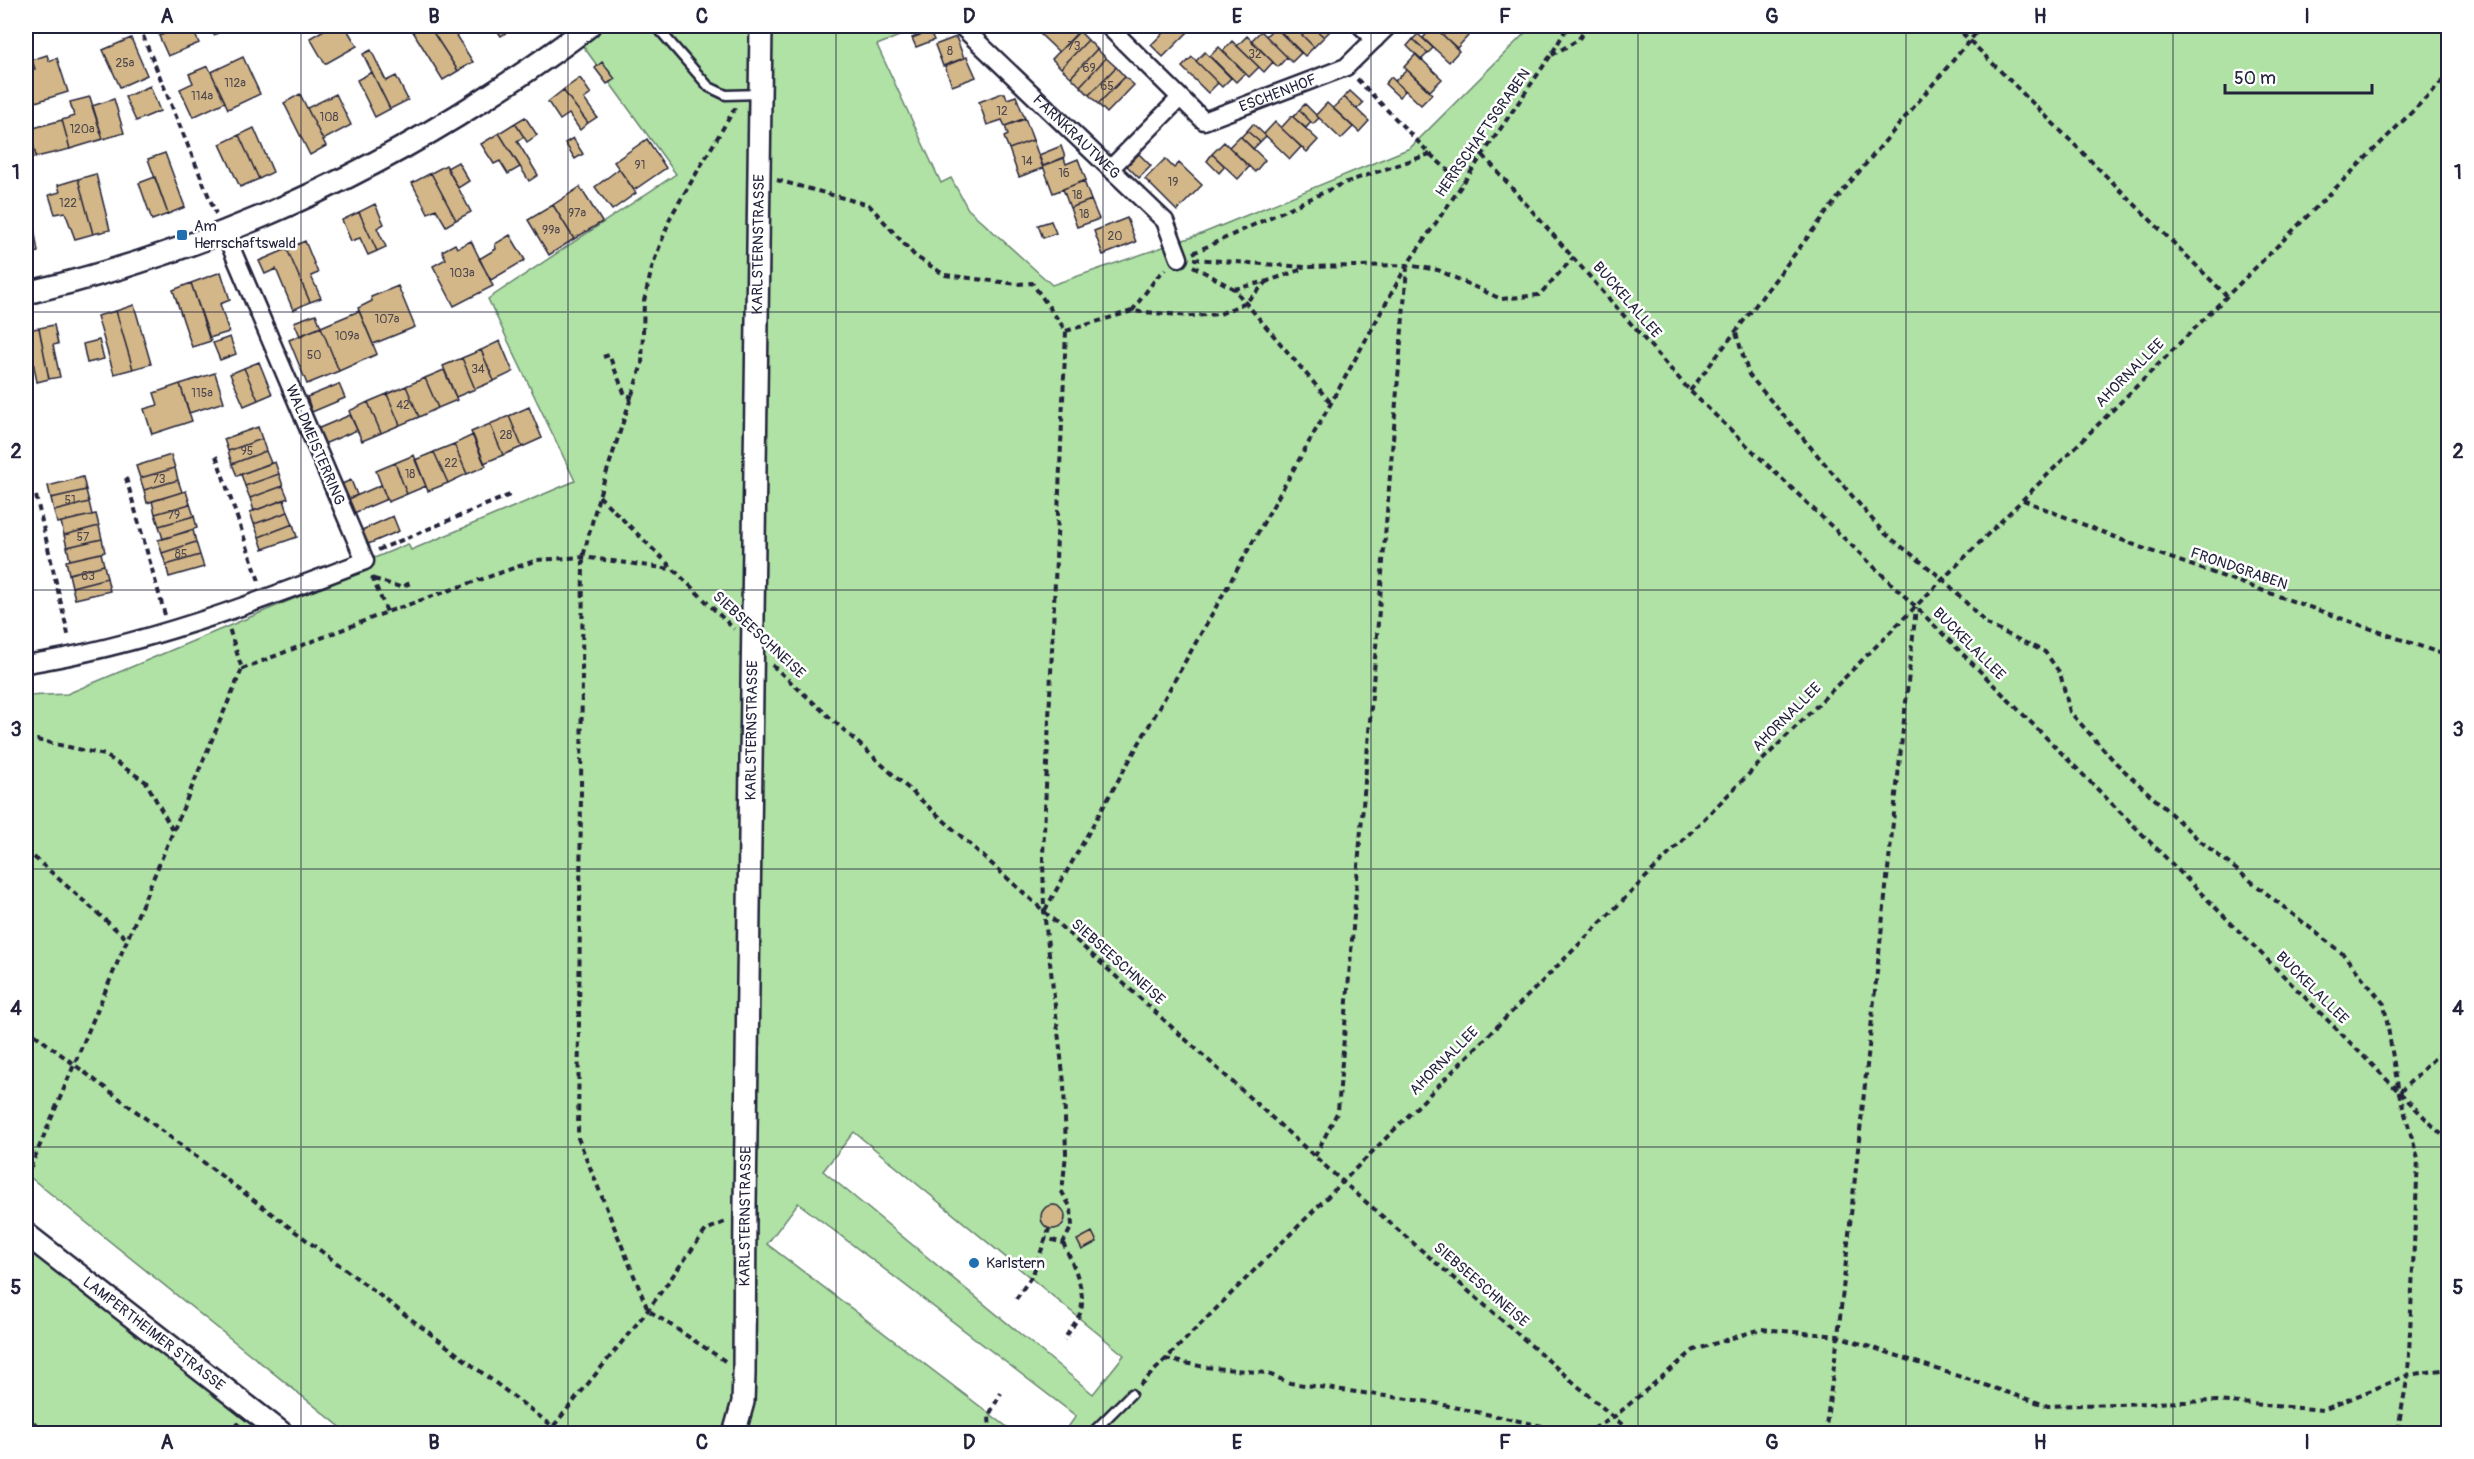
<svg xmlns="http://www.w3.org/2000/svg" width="2474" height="1459" viewBox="0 0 2474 1459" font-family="Pangolin,sans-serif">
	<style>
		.green { fill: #afe2a4; stroke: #688270; stroke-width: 1.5; fill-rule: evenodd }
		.building { fill: #d3b788; stroke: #22223b; stroke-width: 1.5 }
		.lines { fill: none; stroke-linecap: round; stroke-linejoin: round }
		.service-casing { stroke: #22223b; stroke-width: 13 }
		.minor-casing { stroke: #22223b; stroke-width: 21 }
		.tertiary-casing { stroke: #22223b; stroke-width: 26 }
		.path { stroke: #22223b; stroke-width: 4; stroke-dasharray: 6 4.5; stroke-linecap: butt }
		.service { stroke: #fff; stroke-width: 8 }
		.minor { stroke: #fff; stroke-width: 16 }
		.tertiary { stroke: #fff; stroke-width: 21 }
		.grid { fill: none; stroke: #22223b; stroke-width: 1.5; stroke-opacity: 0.55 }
		.poi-dot { fill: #1f6fb2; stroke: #fff; stroke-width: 2 }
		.labels { text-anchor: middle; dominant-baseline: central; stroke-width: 5; stroke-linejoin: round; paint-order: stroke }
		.number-label { font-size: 12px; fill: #4e474e }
		.street-label { font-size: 15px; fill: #22223b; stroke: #fff }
		.poi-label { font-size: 15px; fill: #22223b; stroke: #fff; text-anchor: start }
		.neatline { fill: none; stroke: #22223b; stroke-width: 2 }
		.grid-label { font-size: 20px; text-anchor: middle; font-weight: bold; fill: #22223b }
	</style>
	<rect width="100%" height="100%" fill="#fff"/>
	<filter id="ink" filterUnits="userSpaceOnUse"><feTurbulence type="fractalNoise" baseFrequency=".0167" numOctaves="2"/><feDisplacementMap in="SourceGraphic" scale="12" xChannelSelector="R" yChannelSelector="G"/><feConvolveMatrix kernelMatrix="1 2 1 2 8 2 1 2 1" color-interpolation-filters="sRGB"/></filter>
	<g filter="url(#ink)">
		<!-- green -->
		<path class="green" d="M606 26H924L877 45 941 183 951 178 968 209 1052 285 1201 234 1410 148 1532 26H2448V1433H1064L1076 1416 798 1203 767 1244 1015 1433H348L26 1174V696L67 694 374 565 372 559 408 544 411 550 575 481 488 299 676 174 583 46ZM854 1132 1124 1355 1093 1394 823 1171Z
			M26 1234 283 1433H26Z"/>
		<!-- building -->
		<path class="building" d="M184 26H191L199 43 168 56 159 36Z
			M208 26H231L214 35Z
			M322 26H345L357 46 325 64 310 38 324 30Z
			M418 26H429L458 71 443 80 412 30Z
			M429 26H450L473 62 458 71Z
			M494 26H516L501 36Z
			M1047 26H1081L1083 28 1059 52 1039 33Z
			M1170 26H1194L1163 57 1151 45Z
			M1284 26H1293L1314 47 1305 56 1279 30Z
			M1293 26H1312L1324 37 1314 47Z
			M1312 26H1331L1333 28 1324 37Z
			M1433 26H1457L1468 36 1457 48Z
			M1434 26 1459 51 1449 62 1423 38Z
			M1275 27 1301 53 1292 62 1266 36Z
			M930 31 934 40 916 47 912 38Z
			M1079 31 1088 40 1061 68 1052 59Z
			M1261 31 1287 57 1278 67 1251 41Z
			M1418 34 1433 48 1428 53 1413 39Z
			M1247 36 1273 62 1264 72 1237 46Z
			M956 37 964 58 943 66 935 45Z
			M131 38 147 75 120 87 103 50Z
			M1413 39 1428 53 1421 60 1407 46Z
			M1088 40 1097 49 1071 77 1061 68Z
			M1232 41 1259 67 1249 77 1223 51Z
			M1219 47 1245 73 1236 82 1210 56Z
			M1097 49 1106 58 1080 86 1071 77Z
			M371 50 386 81 396 76 408 100 390 109 363 54Z
			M1205 52 1231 78 1222 87 1196 61Z
			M1416 54 1442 79 1430 91 1404 67Z
			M47 55 49 61 57 58 68 92 29 104 26 92V71L35 69 32 60Z
			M243 57 260 94 228 109 211 72Z
			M967 57 976 77 952 86 945 66Z
			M1192 57 1218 83 1208 93 1182 67Z
			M1106 58 1116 67 1089 95 1080 86Z
			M602 62 615 79 607 84 595 68Z
			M208 66 225 102 193 117 180 89 193 83 189 74Z
			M1116 67 1125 77 1098 104 1089 95Z
			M1407 70 1432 94 1421 105 1395 81Z
			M372 72 390 109 375 117 357 80Z
			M1125 77 1134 85 1107 113 1098 104Z
			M1391 77 1405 91 1399 97 1385 84Z
			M580 78 591 94 584 99 597 117 588 123 563 90Z
			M150 86 160 111 136 121 125 97Z
			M563 90 588 123 580 130 569 114 560 120 548 102Z
			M1350 91 1363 103 1357 109 1344 97Z
			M1002 93H1005L1007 99 1016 96 1025 119 1005 126 1002 120 987 125 979 102Z
			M300 94 326 146 310 155 284 103Z
			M336 94 351 125 323 140 307 108Z
			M90 97 103 139 70 149 62 120 74 116 70 102Z
			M1344 97 1369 121 1359 132 1333 108Z
			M114 99 124 133 103 139 92 106Z
			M1327 103 1353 127 1341 139 1316 115Z
			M1305 104 1319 118 1313 124 1299 110Z
			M1299 110 1311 122 1306 128 1293 117Z
			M1292 116 1318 140 1307 152 1281 128Z
			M525 117 537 135 527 142 515 123Z
			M1025 118 1033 140 1009 149 1004 137 1008 135 1005 126Z
			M62 120 70 149 36 157 30 129Z
			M1275 122 1301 147 1290 159 1264 134Z
			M515 123 524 137 517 141 538 175 529 181 499 133Z
			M1253 124 1266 136 1260 142 1247 131Z
			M254 128 273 172 259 179 239 135Z
			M30 129 36 157 27 159 29 169 26 170V130Z
			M1247 131 1260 142 1253 149 1241 137Z
			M499 133 520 167 508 174 500 161 494 164 481 144Z
			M239 135 259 179 240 187 220 144Z
			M1240 136 1265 160 1255 172 1229 147Z
			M573 138 583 154 575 159 565 143Z
			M647 139 666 168 634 190 614 162Z
			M1033 140 1043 168 1019 177 1009 149Z
			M1224 142 1249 167 1238 179 1212 154Z
			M1061 146 1065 157 1043 166 1039 155Z
			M165 153 185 207 168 214 148 159Z
			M1139 154 1151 166 1139 178 1127 166Z
			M1212 154 1225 166 1219 173 1207 161Z
			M1064 158 1066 164 1078 159 1086 180 1053 193 1043 166Z
			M1165 159 1174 168 1179 163 1202 185 1177 211 1145 179Z
			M458 162 469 181 458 188 447 168Z
			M446 165 471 212 456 220 431 173Z
			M619 169 636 193 612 210 595 187Z
			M431 173 456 220 446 226 436 209 428 213 412 183Z
			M96 174 110 230 93 234 78 179Z
			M155 177 168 214 152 220 139 183Z
			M78 179 93 234 75 239 65 212 55 214 49 195 60 192 58 185Z
			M1084 181 1091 200 1070 208 1063 189Z
			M580 187 602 222 574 239 553 205Z
			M1091 200 1099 219 1077 227 1070 208Z
			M375 204 384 224 377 228 386 247 377 251 359 212Z
			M553 205 574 239 549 255 528 220Z
			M359 212 377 251 368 255 360 238 351 241 342 220Z
			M1127 218 1136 242 1103 255 1094 231Z
			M1051 221 1056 233 1043 238 1038 225Z
			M34 228 38 252 26 255V230Z
			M510 235 525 260 491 280 479 259 496 249 495 244Z
			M305 241 318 273 311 276 321 298 310 302 287 249Z
			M471 241 493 286 454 306 433 266 446 259 442 251 455 244 457 248Z
			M287 249 310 302 293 310 276 269 265 274 259 261Z
			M221 272 230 300 220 304 229 332 209 338 191 283Z
			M191 283 211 341 192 347 173 290Z
			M398 286 415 327 373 344 358 308 372 301 371 297Z
			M134 305 151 364 133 369 116 311Z
			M116 311 133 369 114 374 97 316Z
			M359 311 377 354 339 371 321 327Z
			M316 314 321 327 300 336 294 322Z
			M54 325 58 344 53 345 60 377 49 379 39 328Z
			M321 327 339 371 307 384 289 340Z
			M39 328 49 379 37 382 32 356 26 357V330Z
			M230 337 236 354 220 360 213 343Z
			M99 340 104 359 87 363 83 344Z
			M500 341 513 372 494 381 481 350Z
			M481 350 494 381 475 389 462 358Z
			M462 358 475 389 456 397 443 366Z
			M259 362 272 394 258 400 244 368Z
			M244 368 258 400 244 406 230 374Z
			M444 370 457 400 438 408 425 378Z
			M215 373 224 402 189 413 180 384Z
			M425 378 438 408 419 417 406 386Z
			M180 384 192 421 152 434 144 409 158 405 154 393Z
			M339 384 345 398 312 412 307 397Z
			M406 386 419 417 400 425 387 394Z
			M387 394 400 425 381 433 368 402Z
			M368 402 381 433 362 441 349 411Z
			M529 407 542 438 522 447 509 416Z
			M350 415 357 430 324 444 317 429Z
			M509 416 522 447 503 455 490 424Z
			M490 424 503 455 484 463 471 432Z
			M258 427 262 439 228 451 224 439Z
			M473 435 486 466 467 474 454 444Z
			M262 439 266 451 232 464 228 451Z
			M454 444 467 474 448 483 434 452Z
			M266 451 271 463 237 476 232 464Z
			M434 452 448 483 428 491 415 460Z
			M171 455 175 468 140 478 136 466Z
			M414 455 426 486 407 494 395 463Z
			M275 462 279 474 245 486 241 474Z
			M395 463 407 494 388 502 376 471Z
			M175 468 178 480 144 490 140 478Z
			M279 474 283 486 250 498 245 486Z
			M83 477 86 490 51 498 48 486Z
			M178 480 182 492 147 503 144 490Z
			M351 480 357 495 349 499 342 484Z
			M381 485 387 499 354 513 349 499Z
			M283 486 288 498 254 511 250 498Z
			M86 490 89 502 54 511 51 498Z
			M186 491 190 504 155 514 152 501Z
			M284 500 288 512 254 524 250 512Z
			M89 502 92 515 57 523 54 511Z
			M190 504 194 516 159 526 155 514Z
			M288 512 293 524 259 537 254 524Z
			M96 514 99 526 64 535 61 522Z
			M194 516 197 528 163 539 159 526Z
			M393 516 399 531 366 545 360 531Z
			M293 524 297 537 263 549 259 537Z
			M99 526 102 539 67 547 64 535Z
			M193 530 196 542 162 553 158 540Z
			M102 539 105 552 70 560 67 547Z
			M196 542 200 555 166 565 162 553Z
			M101 553 104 565 69 574 66 561Z
			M200 555 204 567 169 577 166 565Z
			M104 565 107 578 72 587 69 574Z
			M107 578 110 591 75 599 72 587Z
			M1041 1217a12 12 0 1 1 24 0a12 12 0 1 1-24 0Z
			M1092 1232 1097 1242 1082 1250 1077 1240Z"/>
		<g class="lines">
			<!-- service casing -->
			<g class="service-casing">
				<path id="service" d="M656 26 709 87 726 95 760 94
					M1091 1434 1131 1394"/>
			</g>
			<!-- minor casing -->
			<g class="minor-casing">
				<g id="minor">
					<path id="s1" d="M961 26 1165 221 1179 258"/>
					<path id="s2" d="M1108 26 1204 121 1346 67 1388 26"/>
					<path d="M1361 26 1375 39"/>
					<path d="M1110 169 1180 98"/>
					<path d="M26 664C143 646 255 603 365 561L224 231"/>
				</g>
			</g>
			<!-- tertiary casing -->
			<g class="tertiary-casing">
				<g id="tertiary">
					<path d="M26 293C188 256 344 189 484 99 520 76 556 52 589 26"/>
					<path id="s3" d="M26 1234 283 1434"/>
					<path id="s4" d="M734 1434 743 1402 744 1374 745 1205 761 26"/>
				</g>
			</g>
			<!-- path -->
			<path class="path" d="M139 26 216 214
				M1955 26 2227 296
				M1552 55 1578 40 1588 26
				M1357 79 1430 154 1462 183
				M1483 155 1690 391 1916 607 2448 1141
				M777 180 869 205 915 256 945 275 1017 284 1032 283 1066 331 1043 855 1044 911 1064 1083 1066 1154 1062 1192 1071 1208 1072 1226 1063 1243 1046 1238
				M1193 253 1344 183 1430 154
				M1194 259 1306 267 1407 265 1438 270 1501 299 1539 295 1574 257
				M1193 266 1234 289 1331 403
				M1234 289 1268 281 1303 269
				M1132 311 1157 277 1166 269
				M1066 331 1132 311 1190 316 1220 314 1246 302 1268 281
				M1736 333 1749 375 1883 532 1943 579 1988 625 2045 652 2060 673 2070 712 2116 763 2199 840 2343 954 2384 1004 2399 1093 2418 1159 2408 1375 2397 1434
				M603 357 609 355 625 395 633 397
				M1690 391 1843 191 1982 26
				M216 456 260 584
				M126 478 165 615
				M36 496 69 638
				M599 496 734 629
				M2023 500 2137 546 2448 656
				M378 550 512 494
				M372 577 387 612
				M374 579 400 587 411 583
				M772 665 1343 1182 1633 1434
				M242 669 387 612 537 560 583 557 671 569
				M26 741 37 740 105 755 146 782 173 831
				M26 850 128 940
				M1045 910 1331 403 1407 265 1551 55 1568 26
				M26 1028 563 1434
				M2400 1092 2448 1045
				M1315 1156 1338 1111 1407 268
				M26 1178 242 669 229 628
				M1063 1243C1072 1262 1086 1289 1081 1311 1078 1320 1069 1331 1064 1340
				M1016 1299 1033 1274 1049 1229
				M1165 1359 1205 1367 1266 1373 1290 1383 1430 1402 1580 1434
				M725 1361 648 1310 578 1138 583 557 599 496 642 364 644 301 653 264 671 216 735 108
				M1140 1385 1943 579 2448 76
				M26 1415 46 1434
				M229 1434 239 1423
				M547 1434 648 1310 706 1230 727 1221
				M990 1434 989 1415 1001 1393
				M1584 1434 1614 1417 1694 1350 1761 1329 1838 1336 2048 1406 2217 1401 2323 1410 2408 1375 2448 1369
				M1825 1434 1838 1336 1916 608"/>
			<!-- service -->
			<use href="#service" class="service"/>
			<!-- minor -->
			<use href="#minor" class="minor"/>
			<!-- tertiary -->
			<use href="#tertiary" class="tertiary"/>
		</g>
	</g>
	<!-- grid -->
	<path class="grid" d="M301 26V1434M568 26V1434M836 26V1434M1103 26V1434M1371 26V1434M1638 26V1434M1906 26V1434M2173 26V1434M26 312H2448M26 590H2448M26 869H2448M26 1147H2448"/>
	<!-- markers -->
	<g class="poi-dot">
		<rect x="176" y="229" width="12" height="12" rx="3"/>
		<circle cx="974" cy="1263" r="6"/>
	</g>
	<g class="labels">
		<!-- number labels -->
		<g class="number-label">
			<text x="1074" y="46">73</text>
			<text x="950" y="51">8</text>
			<text x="1255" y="54">32</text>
			<text x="125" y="63">25a</text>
			<text x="1089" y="68">69</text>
			<text x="235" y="83">112a</text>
			<text x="1107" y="86">65</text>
			<text x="202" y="96">114a</text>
			<text x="1002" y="111">12</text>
			<text x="329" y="117">108</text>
			<text x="82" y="129">120a</text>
			<text x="1027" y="161">14</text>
			<text x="640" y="165">91</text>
			<text x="1064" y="173">16</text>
			<text x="1173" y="182">19</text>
			<text x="1077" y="195">18</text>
			<text x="68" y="203">122</text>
			<text x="577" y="213">97a</text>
			<text x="1084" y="214">18</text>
			<text x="551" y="230">99a</text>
			<text x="1115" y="236">20</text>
			<text x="462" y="273">103a</text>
			<text x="387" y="319">107a</text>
			<text x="347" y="336">109a</text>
			<text x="314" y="355">50</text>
			<text x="478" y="369">34</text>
			<text x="202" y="393">115a</text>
			<text x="403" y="405">42</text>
			<text x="506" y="435">28</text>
			<text x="247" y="451">95</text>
			<text x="451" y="463">22</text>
			<text x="410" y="474">18</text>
			<text x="159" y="479">73</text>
			<text x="70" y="500">51</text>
			<text x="174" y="515">79</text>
			<text x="83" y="537">57</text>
			<text x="181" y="554">85</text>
			<text x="88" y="576">63</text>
		</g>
		<!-- street labels -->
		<g class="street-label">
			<text stroke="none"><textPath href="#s2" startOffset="214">ESCHENHOF</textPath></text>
			<text transform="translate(1483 133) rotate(-55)">HERRSCHAFTSGRABEN</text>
			<text stroke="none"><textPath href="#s1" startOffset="160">FARNKRAUTWEG</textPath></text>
			<text stroke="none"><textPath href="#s4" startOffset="1191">KARLSTERNSTRASSE</textPath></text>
			<text transform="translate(1627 300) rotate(49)">BUCKELALLEE</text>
			<text transform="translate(2130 373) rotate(-45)">AHORNALLEE</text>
			<text transform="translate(315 445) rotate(67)">WALDMEISTERRING</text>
			<text transform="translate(2239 569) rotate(19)">FRONDGRABEN</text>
			<text transform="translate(759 635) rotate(43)">SIEBSEESCHNEISE</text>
			<text transform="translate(1969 644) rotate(45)">BUCKELALLEE</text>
			<text transform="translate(1787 717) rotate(-45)">AHORNALLEE</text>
			<text stroke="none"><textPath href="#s4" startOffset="705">KARLSTERNSTRASSE</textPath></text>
			<text transform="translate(1118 962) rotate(42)">SIEBSEESCHNEISE</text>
			<text transform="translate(2312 988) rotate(45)">BUCKELALLEE</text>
			<text transform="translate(1444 1061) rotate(-45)">AHORNALLEE</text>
			<text stroke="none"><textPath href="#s4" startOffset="219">KARLSTERNSTRASSE</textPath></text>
			<text transform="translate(1481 1285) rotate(41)">SIEBSEESCHNEISE</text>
			<text stroke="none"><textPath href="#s3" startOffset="162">LAMPERTHEIMER STRASSE</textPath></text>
		</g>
		<!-- poi labels -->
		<g class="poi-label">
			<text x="194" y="226">Am<tspan x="194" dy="17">Herrschaftswald</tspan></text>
			<text x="986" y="1263">Karlstern</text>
		</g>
	</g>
	<!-- margin -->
	<rect width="2474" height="1459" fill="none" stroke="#fff" stroke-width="66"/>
	<!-- scale -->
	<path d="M2225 84v9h147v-9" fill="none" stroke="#22223b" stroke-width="3"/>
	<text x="2234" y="84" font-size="18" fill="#22223b" stroke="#ffffff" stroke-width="4.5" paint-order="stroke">50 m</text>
	<rect x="33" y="33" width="2408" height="1393" class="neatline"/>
	<g class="grid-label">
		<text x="167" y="23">A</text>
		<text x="434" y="23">B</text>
		<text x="702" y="23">C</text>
		<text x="969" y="23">D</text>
		<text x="1237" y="23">E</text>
		<text x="1505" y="23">F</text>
		<text x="1772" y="23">G</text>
		<text x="2040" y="23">H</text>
		<text x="2307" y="23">I</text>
		<text x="16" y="179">1</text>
		<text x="2458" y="179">1</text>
		<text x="16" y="458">2</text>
		<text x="2458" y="458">2</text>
		<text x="16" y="736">3</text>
		<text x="2458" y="736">3</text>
		<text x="16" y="1015">4</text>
		<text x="2458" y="1015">4</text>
		<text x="16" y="1294">5</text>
		<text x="2458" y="1294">5</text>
		<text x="167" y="1449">A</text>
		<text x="434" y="1449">B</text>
		<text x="702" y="1449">C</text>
		<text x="969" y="1449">D</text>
		<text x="1237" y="1449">E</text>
		<text x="1505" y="1449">F</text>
		<text x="1772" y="1449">G</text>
		<text x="2040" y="1449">H</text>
		<text x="2307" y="1449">I</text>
	</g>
</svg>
